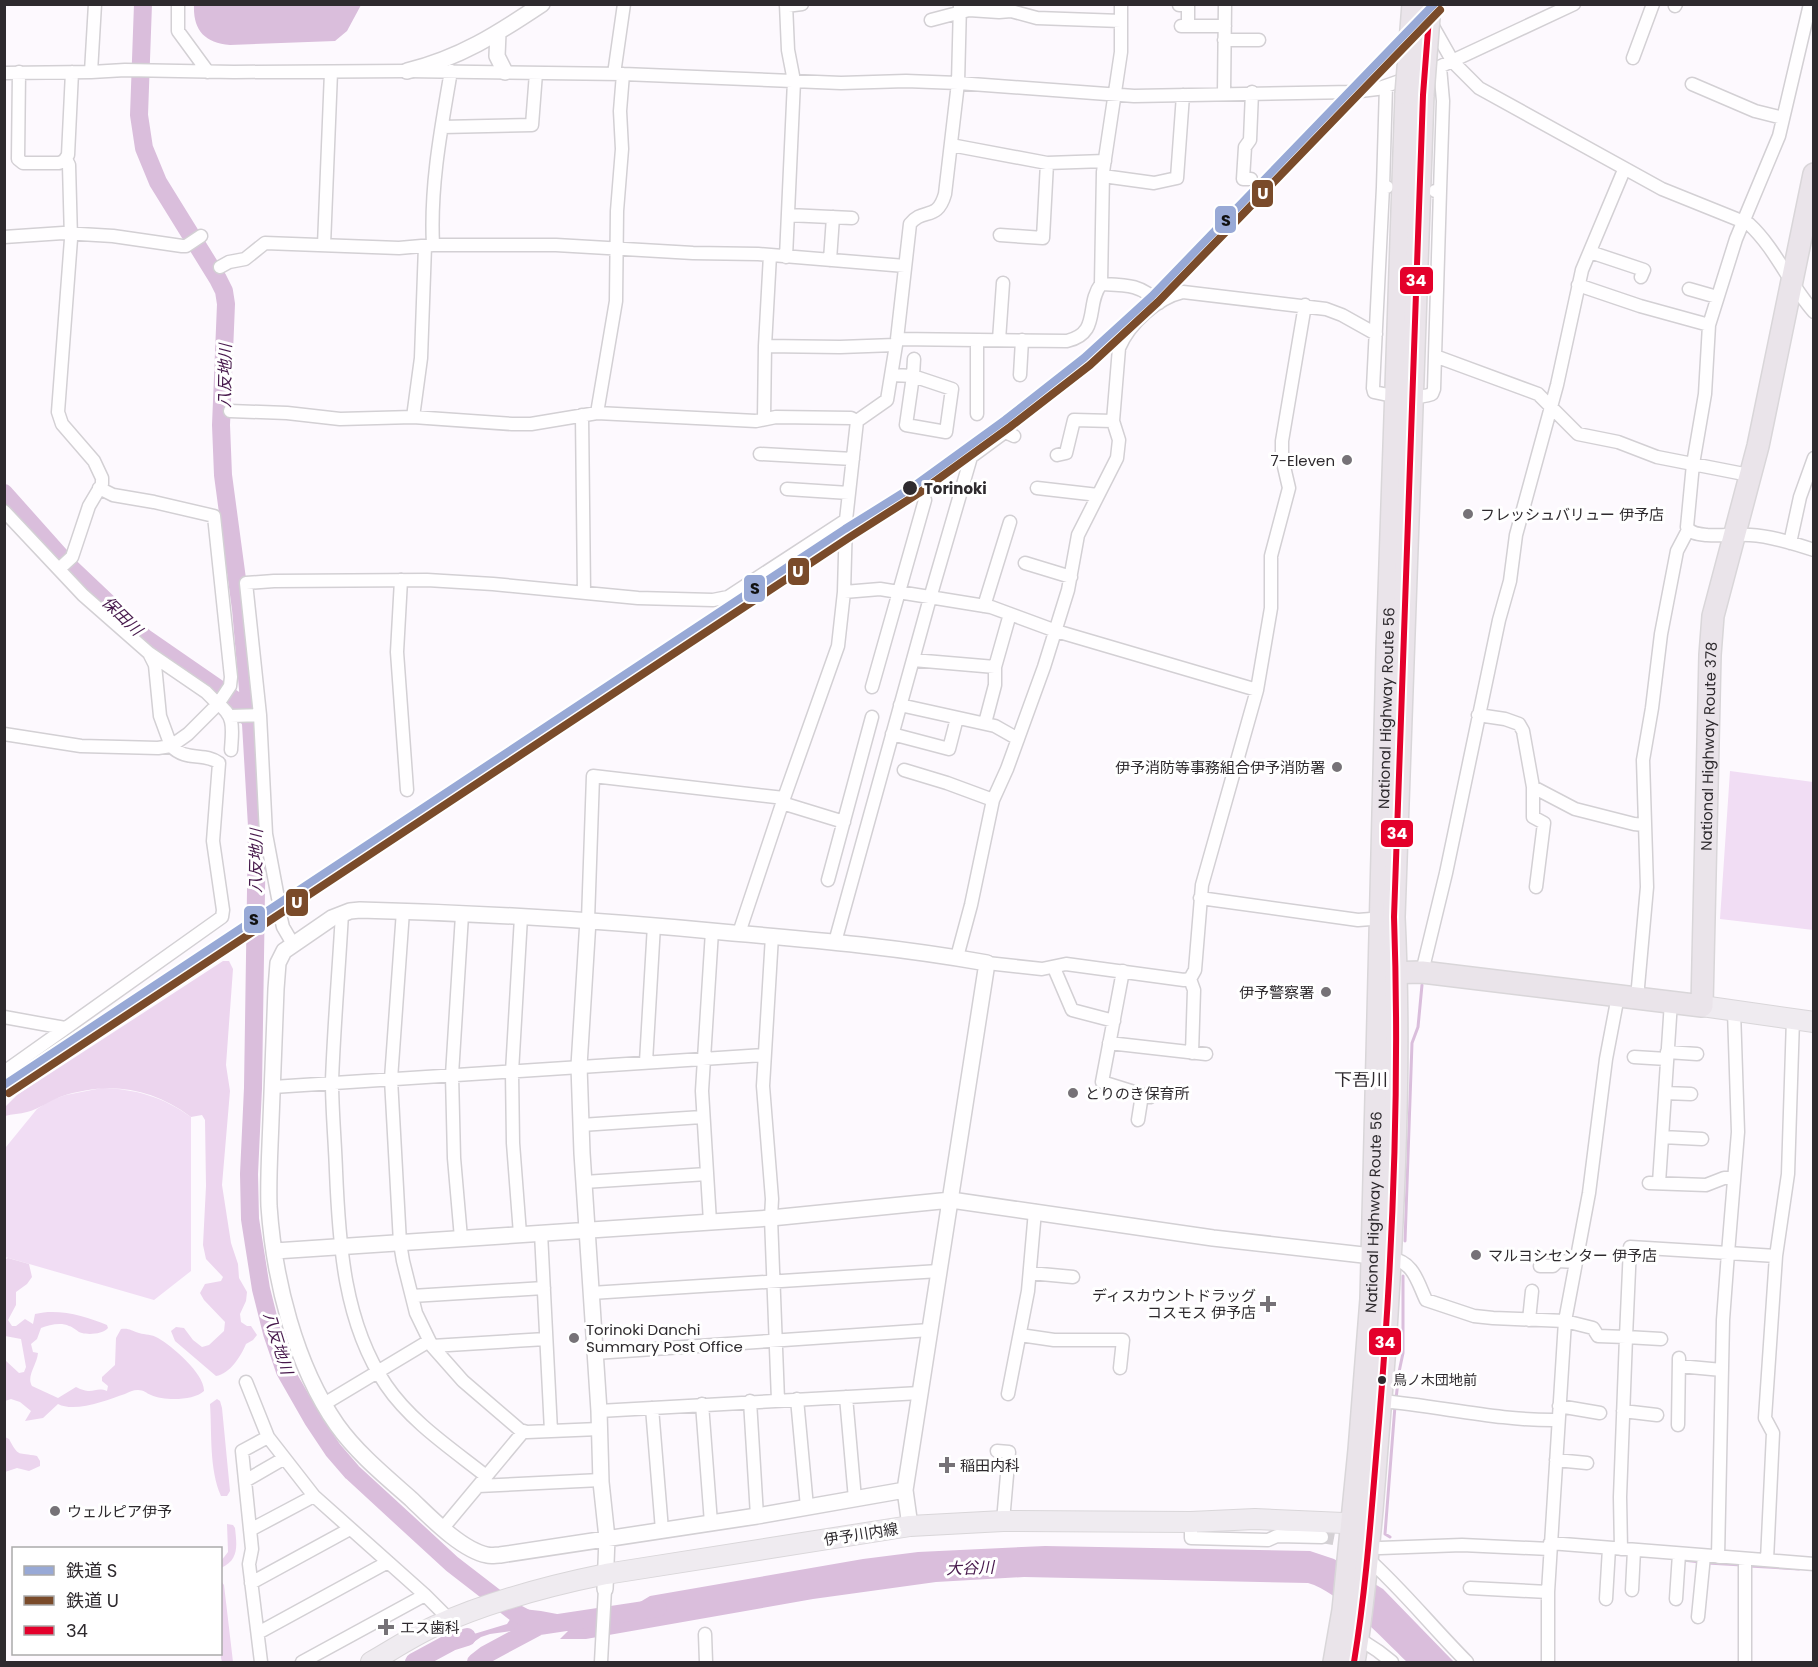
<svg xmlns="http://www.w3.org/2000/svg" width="1818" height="1667" viewBox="0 0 1818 1667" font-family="Poppins,'Noto Sans JP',sans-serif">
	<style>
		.green { fill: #f1ddf4 }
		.forest { fill: #ecd5ee }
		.water { fill: #dabedc }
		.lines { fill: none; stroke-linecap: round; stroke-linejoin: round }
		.stream { stroke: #dabedc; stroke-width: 3 }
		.river { stroke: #dabedc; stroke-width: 18 }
		.minor-tunnel { stroke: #d4d0d4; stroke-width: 12; stroke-dasharray: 12 6; stroke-linecap: butt }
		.minor-casing { stroke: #d3d0d4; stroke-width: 15 }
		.tertiary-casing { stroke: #d3d0d4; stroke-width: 18 }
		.primary-casing { stroke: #d9d6d9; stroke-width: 22 }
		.trunk-casing { stroke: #d9d6d9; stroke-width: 24 }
		.minor { stroke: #fffeff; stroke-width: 12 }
		.tertiary { stroke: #fffeff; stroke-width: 15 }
		.primary { stroke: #efebf0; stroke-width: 20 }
		.trunk { stroke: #eae4ea; stroke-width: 21 }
		.trunk-bridge-casing { stroke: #d9d6d9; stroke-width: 24; stroke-linecap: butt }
		.trunk-bridge { stroke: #eae4ea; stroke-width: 21 }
		.bus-1-casing { stroke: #fff; stroke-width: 10 }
		.bus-1 { stroke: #e4002b; stroke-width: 6 }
		.rail-1-casing { stroke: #fff; stroke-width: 12 }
		.rail-2-casing { stroke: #fff; stroke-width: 12 }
		.rail-1 { stroke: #98a9d6; stroke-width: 8 }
		.rail-2 { stroke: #7a4b2a; stroke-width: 8 }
		.poi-dot { fill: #767277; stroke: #fff; stroke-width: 2 }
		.stop-dot { fill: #2e2a2e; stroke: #fff; stroke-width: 2 }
		.labels { text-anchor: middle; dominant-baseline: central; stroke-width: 6; stroke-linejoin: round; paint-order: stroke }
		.bus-label { font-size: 14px; fill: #2e2a2e; stroke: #fff; text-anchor: start }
		.poi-label { font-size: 15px; fill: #2e2a2e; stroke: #fff; text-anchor: start }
		.stop-label { font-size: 15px; font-weight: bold; fill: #2e2a2e; stroke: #fff; text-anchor: start }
		.street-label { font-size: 15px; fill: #2e2a2e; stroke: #fff }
		.water-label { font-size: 16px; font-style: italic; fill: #47194c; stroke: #fff }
		.quarter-label { font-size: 18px; fill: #2e2a2e; stroke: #fff }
		.line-badge { stroke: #fff; stroke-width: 2 }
		.badge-label { font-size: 16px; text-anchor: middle; font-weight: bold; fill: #fff }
		.pale-badge-label { font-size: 16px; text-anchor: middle; font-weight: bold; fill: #111 }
	</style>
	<rect width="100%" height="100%" fill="#fdf9fe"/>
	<!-- green -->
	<path class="green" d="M1730 771 1813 782V930L1720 919Z
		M102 1088C136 1089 163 1097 191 1117V1271L154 1300 5 1257 6 1147 37 1109 51 1100 66 1095Z"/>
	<!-- forest -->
	<path class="forest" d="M223 961H229L233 969 226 1065 230 1091 222 1185 231 1243 238 1264 239 1278 247 1292 246 1301 240 1314 241 1322 247 1326H251L257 1335 253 1340 246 1344C241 1356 230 1374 216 1376L175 1341 171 1331 176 1327 184 1328 193 1340 202 1347 209 1345 224 1331 225 1322 204 1300 200 1293 205 1284 221 1281 223 1277 206 1259 203 1245 206 1186 205 1120 202 1115 191 1117C150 1087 108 1081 60 1097 49 1101 39 1109 27 1112 20 1114 12 1114 5 1116L4 1108 17 1095Z
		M8 1258 29 1264 32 1277 27 1284 16 1292V1305L8 1320 12 1326H16L25 1319 33 1324 35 1314C58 1308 86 1316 107 1325L108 1328C103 1334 89 1335 82 1333 77 1332 74 1327 69 1326 61 1322 49 1325 41 1328L37 1339 31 1344 33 1352 38 1353C37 1365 26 1376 32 1386L58 1398 76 1387C93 1396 95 1386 107 1391L108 1386 102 1381V1377L115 1365 116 1338 121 1329C130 1328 131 1331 139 1333 146 1335 151 1334 158 1338 172 1346 205 1374 204 1391 193 1401 164 1401 151 1395 146 1393 144 1390 138 1390 133 1390 129 1392 125 1394 107 1400 75 1413 58 1404L43 1418 25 1421 31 1411 20 1402 11 1399 5 1401V1360L19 1373 24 1372 26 1367 21 1339 5 1336 4 1260Z
		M217 1399 220 1401 222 1408 230 1491 227 1496H221C209 1469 212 1433 210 1404Z
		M5 1437 9 1439C19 1458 18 1452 37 1456L40 1461V1466L29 1471 17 1468 5 1472Z
		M227 1524 233 1525 235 1528C237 1546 239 1560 221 1568V1561L228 1552Z
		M221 1581 224 1585 233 1662H222L221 1658Z"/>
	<!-- water -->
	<path class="water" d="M194 5V4L361 5 347 31 335 41 230 45C204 43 193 29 194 5Z
		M1045 1546 1310 1551 1334 1559 1383 1589 1454 1662H1407C1383 1639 1340 1592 1308 1583L1024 1577 936 1582 813 1599 586 1639H560L568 1631 566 1630 526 1629 490 1634 481 1637 471 1644 470 1639 446 1648 444 1643 507 1624 511 1618 504 1611 514 1608 541 1611 573 1617 619 1620 629 1616 640 1602 650 1596 863 1559 918 1552Z"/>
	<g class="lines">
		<!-- stream -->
		<path class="stream" d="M1405 1241 1412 1043 1418 1027 1422 985
			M1396 1399 1399 1372 1403 1353V1276
			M1390 1537 1385 1534 1395 1406
			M1683 1560 1700 1562
			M1707 1563 1742 1565
			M1749 1566 1799 1569"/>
		<!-- river -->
		<path class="river" d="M143 4 139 115 144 148 158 182 218 279 224 291 226 304 221 425 223 475 241 609 251 724 257 826 253 1088 249 1174 250 1219 261 1289 272 1333 285 1371 313 1420 333 1450 352 1472 452 1564 514 1612 531 1621
			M4 493 70 567 145 638 242 705 249 719
			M414 1662 451 1642 467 1637
			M476 1662 485 1655 539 1626 658 1608"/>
		<!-- minor-tunnel -->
		<path class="minor-tunnel" d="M1322 1537 1354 1543"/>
		<!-- minor casing -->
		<g class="minor-casing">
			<path id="minor" d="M178 4V31L208 72
				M1810 4 1779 136 1736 239 1709 325 1705 394 1693 464 1687 527C1691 534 1699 534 1707 535 1722 536 1735 534 1750 535 1771 536 1793 543 1814 550
				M1179 5H1188V25
				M786 6 802 4
				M1675 6 1676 4
				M931 20 969 10 999 12 1011 11 1037 18 1121 21
				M1431 23 1453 62 1479 88 1662 189 1749 224C1776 249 1789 284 1814 312
				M1181 26H1225
				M1224 40H1259
				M1633 58 1653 4
				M1440 67 1443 101 1440 191
				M19 72 18 159 23 163H59L64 161 68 155 72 72
				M91 72 95 4
				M4 73 91 72 125 70 234 72 407 71 623 74 841 83 906 81 958 83 1134 96 1352 92 1377 89 1437 68 1574 4
				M614 74 624 4
				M1692 84 1755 111 1783 118
				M1224 93 1225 4
				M442 127 532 125 536 73
				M951 145 1047 163 1105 161
				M1103 176 1154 183 1177 178 1183 95
				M1251 179H1243L1245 147 1250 140 1252 92
				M1383 187 1386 86
				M1387 187H1383L1373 388 1374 392C1391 396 1415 400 1432 394L1434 389 1440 191H1435
				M788 215 852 218
				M1000 235 1043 238 1047 163
				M4 237 63 233 113 236 182 246H186L201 236
				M324 245 331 72
				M433 245C430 186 441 129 451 71
				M1590 252 1644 270 1641 277
				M786 257 794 81 788 50 786 4
				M830 260 833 217
				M220 267 229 262 245 259 265 243 399 248 433 245H556L693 253 758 254 905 266
				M1101 284C1126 285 1140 284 1159 303
				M1578 285 1640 306 1709 325
				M1689 289 1717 297
				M897 339 1067 341C1101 333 1085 305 1101 284L1103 172 1121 52V4
				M977 340V414
				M999 340 1003 283
				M765 346 840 347 895 345
				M1435 356 1538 394 1578 434 1618 442 1657 457 1749 475
				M892 375 913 376 952 389 946 432 906 425 913 376 914 359
				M1020 375 1022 340
				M230 411 287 413 340 419 413 417 512 424H531L597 413 756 421 776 417 851 418 857 421
				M597 413 616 301 617 211 622 149 620 111 623 74
				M582 415 584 593
				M413 417 421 358 425 246
				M764 418 765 346 770 255
				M760 454 853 459
				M1057 455 1066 453 1074 420 1113 421
				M99 488 113 495 154 502 214 516 231 677 230 686 218 704C236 716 232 731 231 750
				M1037 488 1098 495
				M787 489 849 493
				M4 511 83 595 149 653 155 665 160 716 171 746 158 748 81 746 4 734
				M1790 543 1800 497 1814 458
				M1025 563 1071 577
				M59 569 72 557 89 506 102 484V478L94 461 62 424 58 412 71 239 69 165 66 159
				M401 580 397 652 407 790
				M844 592 880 589 991 607 1056 631 1257 690
				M984 606 1010 522
				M913 660 995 667
				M872 687 925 500
				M900 705 995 726 1018 739
				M1478 715 1505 719 1519 724 1523 731 1533 787 1575 809 1634 824 1644 825
				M230 716 260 715
				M985 723 995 685V667L1010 614
				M892 734 949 749 957 718
				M904 770 947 783 993 800
				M1533 787V817L1544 823 1536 887
				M782 803 844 822
				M828 880 872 717
				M278 898 266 834 260 715 246 583 274 581 427 580 493 584 638 598 713 600 728 597 846 520
				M1200 898 1358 920 1384 918
				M279 910 283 927 293 944
				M403 911 391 1079 400 1243 403 1261 416 1313 432 1346 463 1381 520 1430 527 1432 599 1429
				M342 913C339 969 334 1025 332 1081 332 1111 335 1141 336 1171 339 1244 344 1323 386 1385 411 1422 452 1449 486 1476
				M588 920 593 776 784 798
				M739 933 784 798 838 646 844 592 846 520 857 421 887 400 897 339 910 224C923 207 937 222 945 194L958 83 960 4
				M772 936 763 1086 772 1199 771 1218 778 1400
				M835 942 930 598 971 457 1005 432 1014 436
				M957 957 971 905 993 800 1007 769 1044 667 1068 590 1078 535 1117 458 1119 440 1113 421 1119 348C1129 324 1157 298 1183 292L1326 309 1342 315 1376 334
				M987 963 1042 969 1066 964 1184 980 1190 979 1195 970 1202 885 1257 690 1271 608V556L1289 488 1282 458V441L1305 305
				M1054 968 1072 1010 1114 1021
				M1123 971 1102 1082 1150 1097
				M1422 972 1446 873 1499 620 1510 581 1516 535 1557 385 1582 270 1624 170
				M1190 979 1194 990 1192 1053
				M1637 998 1647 887 1643 760 1652 708 1661 634 1677 551 1688 530
				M4 1017 65 1028
				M1109 1043 1206 1054
				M1667 1052 1697 1054
				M1634 1057 1667 1059
				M646 1062 654 925
				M4 1072 222 917 223 910 213 841 219 763C205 752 186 762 171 746L188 734 218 704 206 692 149 653
				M273 1087 764 1055
				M1665 1093 1691 1094
				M1138 1120 1142 1095
				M581 1125 702 1117
				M1662 1137 1702 1139
				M584 1182 707 1174
				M1649 1183 1706 1185 1724 1178H1734
				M1659 1183 1671 1002
				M710 1222 702 1091 712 931
				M541 1233 551 1431
				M520 1234 513 1143 512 1072 521 917
				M461 1238 454 1158 452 1075 462 915
				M1390 1258C1414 1262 1417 1281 1426 1300L1474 1316 1493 1318 1565 1321 1593 1328 1598 1336 1626 1337 1630 1247 1728 1253 1738 1132 1734 1011
				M1540 1266H1553L1558 1261 1576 1262
				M1030 1273 1073 1277
				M591 1293 939 1271
				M412 1296 544 1288
				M1529 1320 1532 1291
				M1020 1335 1054 1340H1123L1120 1368
				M432 1346 546 1339
				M595 1353 930 1330
				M1679 1366 1722 1370
				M246 1382 268 1437 314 1496 425 1595 450 1620
				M1008 1394 1028 1291 1035 1211
				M846 1397 855 1499
				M797 1399 807 1507
				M750 1401 757 1516
				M1381 1401C1440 1406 1499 1421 1558 1420
				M324 1404 429 1341
				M702 1404 711 1523
				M1559 1406 1600 1413
				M652 1408 662 1530
				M599 1411 920 1393
				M1623 1411 1657 1415
				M1678 1425 1679 1358
				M997 1451 1009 1452 1003 1521
				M1556 1460 1587 1463
				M245 1481 283 1459
				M478 1486 601 1480
				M1191 1522V1538L1268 1540 1277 1536 1322 1537
				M443 1528 523 1432
				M250 1530 314 1496
				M1550 1543 1814 1564
				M1380 1548 1462 1545 1550 1549
				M1621 1549 1620 1497 1626 1337 1661 1339
				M1366 1557C1402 1589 1433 1628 1467 1662
				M1718 1557 1723 1320 1728 1253 1776 1256
				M1745 1559V1662
				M1767 1560 1773 1433 1765 1418 1776 1256 1788 1174 1793 1019
				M251 1583 350 1529
				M1470 1588 1548 1592
				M1632 1590 1634 1550
				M1606 1599 1609 1548
				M1676 1599 1679 1554
				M1698 1617 1704 1556
				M258 1633 388 1562
				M705 1634 706 1662
				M1358 1638 1378 1651 1392 1662
				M261 1662 249 1564 252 1549 242 1451 268 1437
				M302 1662 425 1595
				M601 1662 605 1589
				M1548 1662V1592L1565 1321 1589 1193 1606 1059 1618 996"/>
		</g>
		<!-- tertiary casing -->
		<g class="tertiary-casing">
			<path id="tertiary" d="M498 33 497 56 505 72
				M407 71C460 58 497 34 542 4
				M588 920 579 1066 582 1153 599 1411 601 1482 607 1538 605 1589
				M275 1251 771 1218 951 1200 1213 1238 1372 1256
				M905 1490 757 1516 500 1555C496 1555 491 1556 487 1555 461 1550 429 1516 411 1499 385 1476 357 1453 337 1425 295 1365 274 1279 269 1206 268 1178 270 1149 271 1120 273 1077 274 1033 276 989L278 963 284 951 332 918 350 911 360 910C485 913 609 921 733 933 818 940 903 948 987 963L905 1490 910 1526"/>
		</g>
		<!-- primary casing -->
		<g class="primary-casing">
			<path id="primary" d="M1702 1006 1814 1022
				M371 1662C392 1650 413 1636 435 1626 490 1601 547 1586 606 1574L910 1526 1003 1521 1191 1522 1255 1519 1366 1524"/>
		</g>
		<!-- trunk casing -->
		<g class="trunk-casing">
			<g id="trunk">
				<path id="s1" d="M1382 973 1422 972 1702 1006 1710 655 1713 616 1758 446 1814 174"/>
				<path id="s2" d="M1334 1662 1343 1610 1359 1450 1371 1299 1387 652 1406 94"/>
				<path d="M1354 1662C1363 1612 1367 1561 1372 1510 1376 1456 1381 1401 1385 1347 1394 1204 1401 1061 1394 917L1423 95"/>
			</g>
		</g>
		<!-- minor -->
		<use href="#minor" class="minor"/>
		<!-- tertiary -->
		<use href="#tertiary" class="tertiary"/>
		<!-- primary -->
		<use href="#primary" class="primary"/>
		<!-- trunk -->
		<use href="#trunk" class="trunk"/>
		<!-- trunk-bridge casing -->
		<g class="trunk-bridge-casing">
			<path id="trunk-bridge" d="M1406 94 1413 4
				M1423 95 1430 4"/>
		</g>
		<!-- trunk-bridge -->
		<use href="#trunk-bridge" class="trunk-bridge"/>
		<!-- bus-1 casing -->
		<g class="bus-1-casing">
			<path id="bus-1" d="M1354 1662C1367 1583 1372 1502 1379 1422 1393 1254 1400 1086 1394 917L1423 95 1430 4"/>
		</g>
		<!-- bus-1 -->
		<use href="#bus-1" class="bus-1"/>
		<!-- rail-1 casing -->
		<g class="rail-1-casing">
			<path id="rail-1" d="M4 1085 845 529 914 486 1005 420 1084 358 1152 296 1434 4"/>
		</g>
		<!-- rail-2 casing -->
		<g class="rail-2-casing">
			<path id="rail-2" d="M9 1093 850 537 919 493 1010 427 1090 365 1158 302 1440 10"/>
		</g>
		<!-- rail-1 -->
		<use href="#rail-1" class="rail-1"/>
		<!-- rail-2 -->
		<use href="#rail-2" class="rail-2"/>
	</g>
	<!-- markers -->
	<g class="poi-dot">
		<circle cx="1347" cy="460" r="6"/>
		<circle cx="1468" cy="514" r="6"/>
		<circle cx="1337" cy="767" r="6"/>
		<circle cx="1326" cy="992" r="6"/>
		<circle cx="1073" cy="1093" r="6"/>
		<circle cx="1476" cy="1255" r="6"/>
		<path d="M1265 1295h6v6h6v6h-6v6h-6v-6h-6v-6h6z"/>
		<circle cx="574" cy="1338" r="6"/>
		<path d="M944 1456h6v6h6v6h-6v6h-6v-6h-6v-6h6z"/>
		<circle cx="55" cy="1511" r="6"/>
		<path d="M383 1618h6v6h6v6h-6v6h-6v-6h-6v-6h6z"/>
	</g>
	<g class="stop-dot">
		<circle cx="910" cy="488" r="8"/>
		<circle cx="1382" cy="1380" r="5"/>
	</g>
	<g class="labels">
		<!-- bus labels -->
		<g class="bus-label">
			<text x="1393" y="1380">鳥ノ木団地前</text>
		</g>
		<!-- poi labels -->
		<g class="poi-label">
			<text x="1335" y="460" text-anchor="end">7-Eleven</text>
			<text x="1480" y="514">フレッシュバリュー 伊予店</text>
			<text x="1325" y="767" text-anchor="end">伊予消防等事務組合伊予消防署</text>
			<text x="1314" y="992" text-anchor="end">伊予警察署</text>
			<text x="1085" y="1093">とりのき保育所</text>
			<text x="1488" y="1255">マルヨシセンター 伊予店</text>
			<text x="1256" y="1295" text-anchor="end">ディスカウントドラッグ<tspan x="1256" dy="17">コスモス 伊予店</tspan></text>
			<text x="586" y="1329">Torinoki Danchi<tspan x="586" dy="17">Summary Post Office</tspan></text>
			<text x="960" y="1465">稲田内科</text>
			<text x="67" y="1511">ウェルピア伊予</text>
			<text x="400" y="1627">エス歯科</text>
		</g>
		<!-- stop labels -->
		<g class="stop-label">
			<text x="924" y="488">Torinoki</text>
		</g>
		<!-- street labels -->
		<g class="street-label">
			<text stroke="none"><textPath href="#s2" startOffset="956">National Highway Route 56</textPath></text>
			<text stroke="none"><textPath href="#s1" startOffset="582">National Highway Route 378</textPath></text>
			<text stroke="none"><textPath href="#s2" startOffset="452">National Highway Route 56</textPath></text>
			<text transform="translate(861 1534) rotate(-9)">伊予川内線</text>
		</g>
		<!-- water labels -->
		<g class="water-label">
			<text transform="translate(225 376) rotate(-89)">八反地川</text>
			<text transform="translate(122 616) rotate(44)">保田川</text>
			<text transform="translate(256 861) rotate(-89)">八反地川</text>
			<text transform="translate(278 1343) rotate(73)">八反地川</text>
			<text transform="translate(970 1568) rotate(-2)">大谷川</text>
		</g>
		<!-- quarter labels -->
		<g class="quarter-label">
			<text x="1361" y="1079">下吾川</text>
		</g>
	</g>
	<g class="line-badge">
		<rect x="1251" y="179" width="23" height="29" rx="6" fill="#7a4b2a"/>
		<rect x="1214" y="205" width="23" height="29" rx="6" fill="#98a9d6"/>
		<rect x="1399" y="266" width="35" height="29" rx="6" fill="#e4002b"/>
		<rect x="787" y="557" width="23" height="29" rx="6" fill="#7a4b2a"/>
		<rect x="743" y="574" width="23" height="29" rx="6" fill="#98a9d6"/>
		<rect x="1380" y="819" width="34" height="29" rx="6" fill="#e4002b"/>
		<rect x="285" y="888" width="24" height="29" rx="6" fill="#7a4b2a"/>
		<rect x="243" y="905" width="23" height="29" rx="6" fill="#98a9d6"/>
		<rect x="1368" y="1327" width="34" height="29" rx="6" fill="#e4002b"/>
	</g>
	<g class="badge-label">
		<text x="1263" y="199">U</text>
		<text x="1416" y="286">34</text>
		<text x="798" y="577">U</text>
		<text x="1397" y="839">34</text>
		<text x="297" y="908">U</text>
		<text x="1385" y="1348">34</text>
	</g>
	<g class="pale-badge-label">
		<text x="1226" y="226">S</text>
		<text x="755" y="594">S</text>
		<text x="254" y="925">S</text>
	</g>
	<!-- border -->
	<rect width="1818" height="1667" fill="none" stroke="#2e2a2e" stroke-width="12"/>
	<!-- legend -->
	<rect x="12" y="1547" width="210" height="108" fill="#ffffff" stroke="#abaaab" stroke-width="1.5"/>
	<rect x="24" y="1566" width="30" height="9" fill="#98a9d6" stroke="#abaaab" stroke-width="1.5"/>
	<text x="66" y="1577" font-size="18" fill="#2e2a2e">鉄道 S</text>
	<rect x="24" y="1596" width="30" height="9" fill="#7a4b2a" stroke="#abaaab" stroke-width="1.5"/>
	<text x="66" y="1607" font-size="18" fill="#2e2a2e">鉄道 U</text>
	<rect x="24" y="1626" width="30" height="9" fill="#e4002b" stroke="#abaaab" stroke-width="1.5"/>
	<text x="66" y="1637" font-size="18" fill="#2e2a2e">34</text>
</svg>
